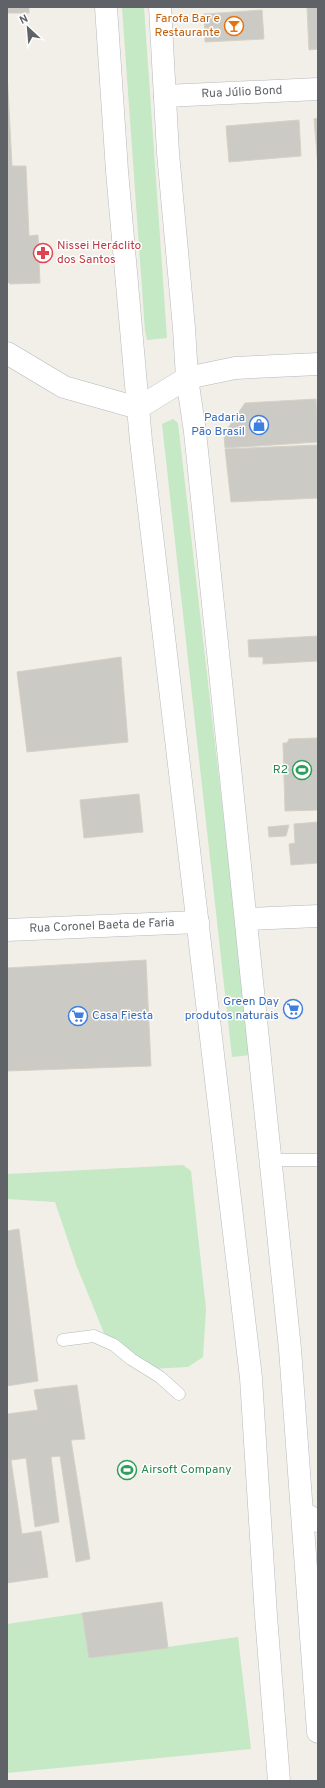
<svg xmlns="http://www.w3.org/2000/svg" width="325" height="1788" viewBox="0 0 325 1788" font-family="Overpass,sans-serif">
	<style>
		.green { fill: #c5e8c5 }
		.building { fill: #cccac5; stroke: #d6d1c6 }
		.lines { fill: none; stroke-linecap: round; stroke-linejoin: round }
		.service-casing { stroke: #b5b8bc; stroke-width: 13 }
		.minor-casing { stroke: #b5b8bc; stroke-width: 23 }
		.secondary-casing { stroke: #b6babf; stroke-width: 23 }
		.service { stroke: #fff; stroke-width: 12 }
		.minor { stroke: #fff; stroke-width: 22 }
		.secondary { stroke: #fff; stroke-width: 22 }
		.labels { text-anchor: middle; dominant-baseline: central; stroke-width: 3; stroke-linejoin: round; paint-order: stroke }
		.food-label { font-size: 12px; fill: #c56008; stroke: #fff; text-anchor: end }
		.street-label { font-size: 12px; fill: #5f6368; stroke: #fff }
		.health-label { font-size: 12px; fill: #be3a42; stroke: #fff; text-anchor: start }
		.shop-label { font-size: 12px; fill: #366cbe; stroke: #fff; text-anchor: end }
		.leisure-label { font-size: 12px; fill: #27864d; stroke: #fff; text-anchor: end }
	</style>
	<rect width="100%" height="100%" fill="#f1efe8"/>
	<!-- green -->
	<path class="green" d="M122 7H144L167 338 147 340 145 331Z
		M173 419 178 423 251 1055 232 1057 162 424Z
		M183 1165 191 1171 206 1309 203 1357 188 1367 150 1369 104 1333 77 1267 55 1202 7 1199V1174Z
		M82 1613 89 1658 238 1637 251 1749 7 1773V1624Z"/>
	<!-- building -->
	<path class="building" d="M7 7H29V13H7Z
		M307 7H318V49L309 50Z
		M262 10 264 39 205 42 204 14Z
		M7 72 12 166H26L29 236 38 235 40 283 10 284 7 281Z
		M318 118V168L314 119Z
		M299 120 301 156 229 162 226 126Z
		M316 399 318 442 225 448 224 434 245 403Z
		M318 445V498L231 502 225 449Z
		M318 636V661L263 664V657H249L248 640Z
		M121 657 128 742 27 752 17 672Z
		M318 738V810L285 811 283 743H287L289 739Z
		M139 794 143 832 84 838 80 800Z
		M318 822V863L291 865 289 844 295 843 294 824Z
		M289 825 286 836 269 837 268 827Z
		M146 960 151 1066 7 1071V968Z
		M19 1229 38 1381 7 1386V1231Z
		M77 1385 85 1439 71 1440 90 1559 76 1562 60 1456 51 1457 59 1522 35 1527 26 1458 11 1460 22 1534 41 1531 48 1577 7 1583V1414L38 1410 34 1390Z
		M162 1602 168 1648 89 1658 82 1613Z"/>
	<g class="lines">
		<!-- service casing -->
		<g class="service-casing">
			<path id="service" d="M271 1160H318
				M63 1340 94 1336 114 1345 131 1359 160 1377 179 1394"/>
		</g>
		<!-- minor casing -->
		<g class="minor-casing">
			<g id="minor">
				<path id="s1" d="M165 96 318 89"/>
				<path d="M7 353 64 387 138 408"/>
				<path d="M187 378 235 368 318 364"/>
				<path d="M246 919 318 916"/>
				<path id="s2" d="M7 930 198 922"/>
				<path d="M303 1513 318 1521"/>
			</g>
		</g>
		<!-- secondary casing -->
		<g class="secondary-casing">
			<path id="secondary" d="M106 7 117 171 141 441 251 1378 266 1616 279 1781
				M160 7 168 153 184 328 187 378 195 432 207 546 290 1349 318 1732
				M138 408 187 378"/>
		</g>
		<!-- service -->
		<use href="#service" class="service"/>
		<!-- minor -->
		<use href="#minor" class="minor"/>
		<!-- secondary -->
		<use href="#secondary" class="secondary"/>
	</g>
	<!-- icons -->
	<defs>
		<g id="bar-ring" transform="scale(1)"><circle r="9.5" fill="#fff" stroke="#e8710a" stroke-width="1.5"/><path d="M-6-5H6L.8 .8V4.5H3.5V6h-7V4.5H-.8V.8Z" fill="#e8710a"/></g>
		<g id="pharmacy-ring" transform="scale(1)"><circle r="9.5" fill="#fff" stroke="#e0444e" stroke-width="1.5"/><path d="M-2-6h4v4h4v4h-4v4h-4v-4h-4v-4h4Z" fill="#e0444e"/></g>
		<g id="shop-ring" transform="scale(1)"><circle r="9.5" fill="#fff" stroke="#3f7fe0" stroke-width="1.5"/><path d="M-5-2.5h2.3a2.7 3.5 0 0 1 5.4 0H5L5.5 6h-11ZM-1.5-2.5h3a1.5 2.3 0 0 0-3 0Z" fill="#3f7fe0"/></g>
		<g id="stadium-ring" transform="scale(1)"><circle r="9.5" fill="#fff" stroke="#2e9e5b" stroke-width="1.5"/><path d="M0-5a6.5 5 0 1 0 0 10a6.5 5 0 1 0 0-10ZM-3.5-1.8h7v3.6h-7Z" fill="#2e9e5b"/></g>
		<g id="supermarket-ring" transform="scale(1)"><circle r="9.5" fill="#fff" stroke="#3f7fe0" stroke-width="1.5"/><path d="M-6-5.5h2.5l.6 2H6L4.5 2H-2.5L-4.4-4H-6ZM-1.5 3.2a1.3 1.3 0 1 0 .1 0ZM3 3.2a1.3 1.3 0 1 0 .1 0Z" fill="#3f7fe0"/></g>
	</defs>
	<g fill-rule="evenodd">
		<use href="#bar-ring" x="234" y="26"/>
		<use href="#pharmacy-ring" x="43" y="253"/>
		<use href="#shop-ring" x="259" y="425"/>
		<use href="#stadium-ring" x="302" y="770"/>
		<use href="#supermarket-ring" x="293" y="1009"/>
		<use href="#supermarket-ring" x="78" y="1016"/>
		<use href="#stadium-ring" x="127" y="1470"/>
	</g>
	<g class="labels">
		<!-- food labels -->
		<g class="food-label">
			<text x="220" y="19">Farofa Bar e<tspan x="220" dy="14">Restaurante</tspan></text>
		</g>
		<!-- street labels -->
		<g class="street-label">
			<text stroke="none"><textPath href="#s1" startOffset="77">Rua Júlio Bond</textPath></text>
			<text stroke="none"><textPath href="#s2" startOffset="95">Rua Coronel Baeta de Faria</textPath></text>
		</g>
		<!-- health labels -->
		<g class="health-label">
			<text x="57" y="246">Nissei Heráclito<tspan x="57" dy="14">dos Santos</tspan></text>
		</g>
		<!-- shop labels -->
		<g class="shop-label">
			<text x="245" y="418">Padaria<tspan x="245" dy="14">Pão Brasil</tspan></text>
			<text x="279" y="1002">Green Day<tspan x="279" dy="14">produtos naturais</tspan></text>
			<text x="92" y="1016" text-anchor="start">Casa Fiesta</text>
		</g>
		<!-- leisure labels -->
		<g class="leisure-label">
			<text x="288" y="770">R2</text>
			<text x="141" y="1470" text-anchor="start">Airsoft Company</text>
		</g>
	</g>
	<!-- border -->
	<rect width="325" height="1788" fill="none" stroke="#5f6368" stroke-width="16"/>
	<!-- north arrow -->
	<g transform="translate(28 28) rotate(334)" stroke="#ffffff" stroke-width="3" paint-order="stroke">
	<path d="M0-3L7 15L0 10L-7 15Z" fill="#5f6368"/>
	<text y="-6" font-size="11" font-weight="bold" text-anchor="middle" fill="#5f6368">N</text>
	</g>
</svg>
